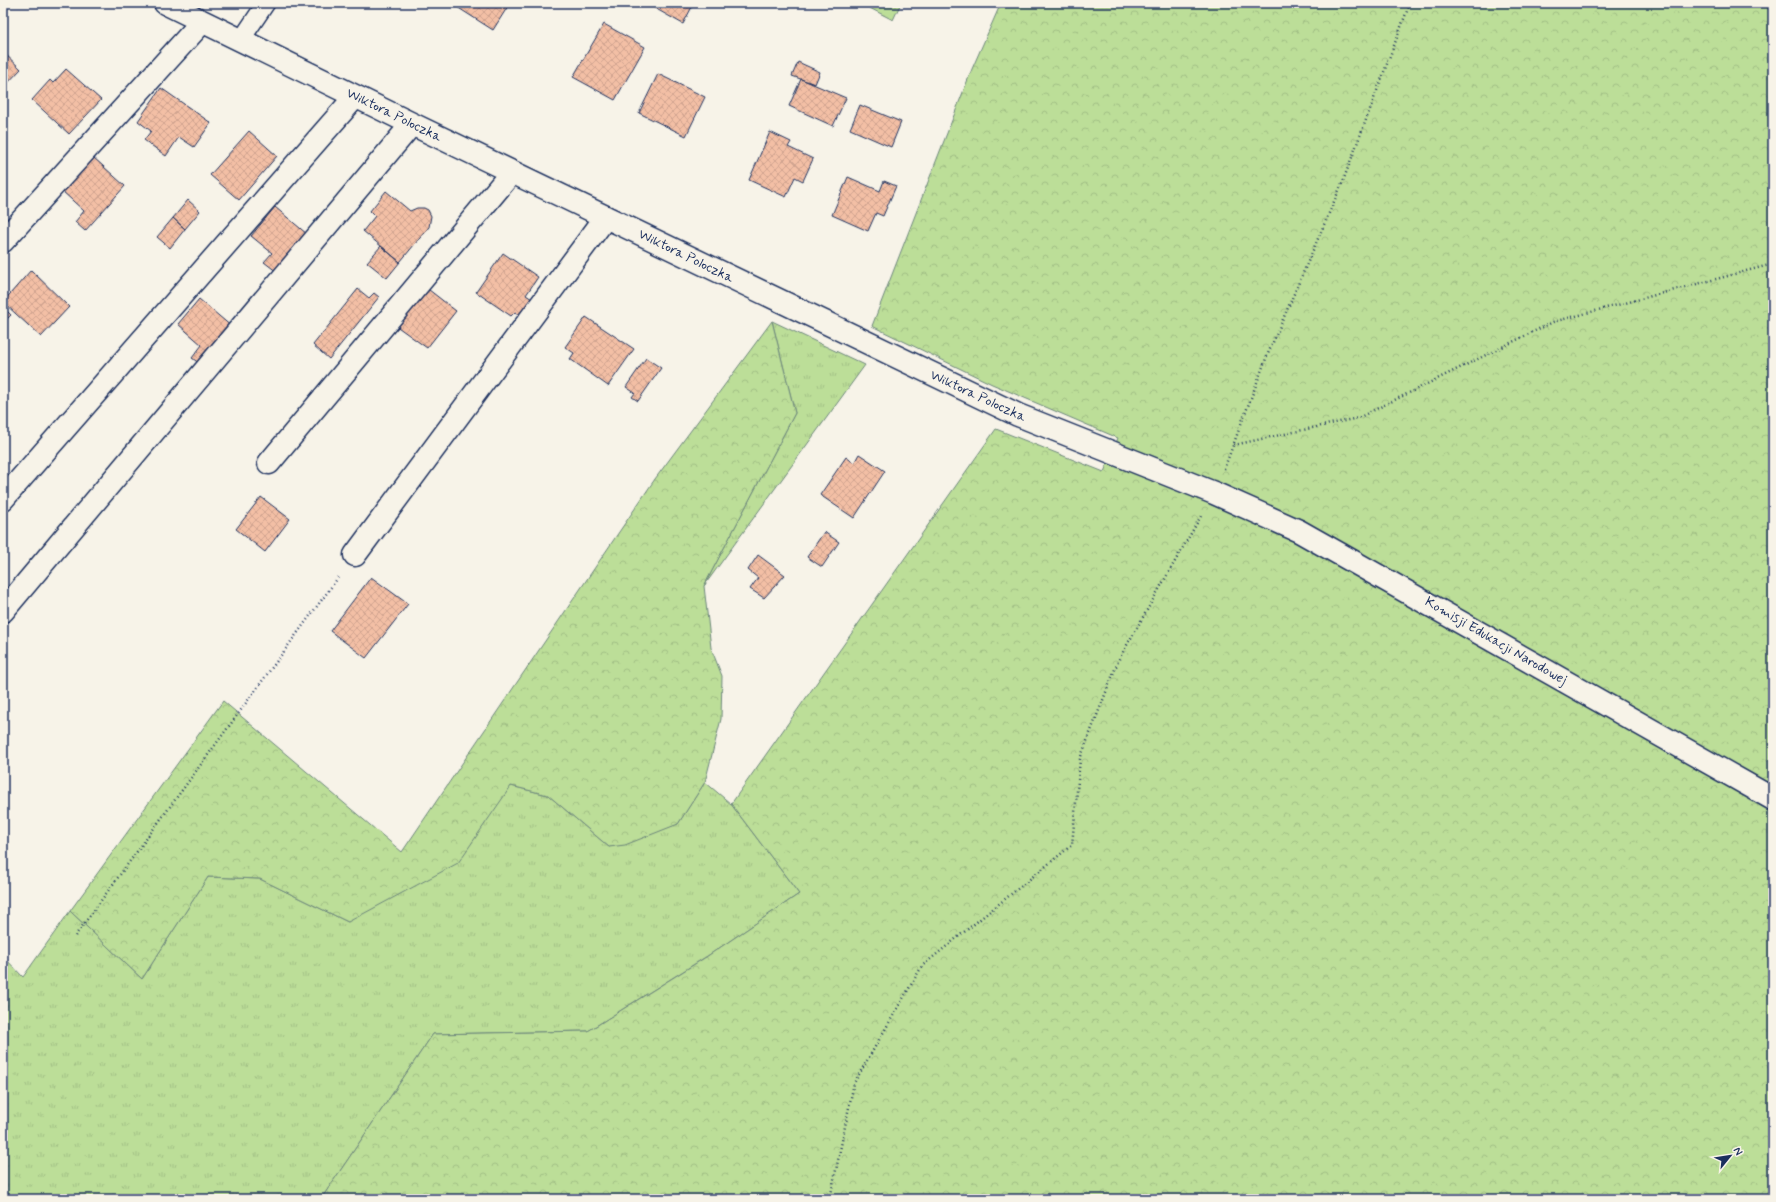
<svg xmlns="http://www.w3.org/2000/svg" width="1776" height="1202" viewBox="0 0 1776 1202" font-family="Mynerve,sans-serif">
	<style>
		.grass { fill: url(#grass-tufts); stroke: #6c867b }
		.forest { fill: url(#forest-crowns); stroke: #6c867b }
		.building { fill: url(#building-cross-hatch); stroke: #1b2f5e }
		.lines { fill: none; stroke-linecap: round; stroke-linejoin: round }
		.lane-casing { stroke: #1b2f5e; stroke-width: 20 }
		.street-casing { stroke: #1b2f5e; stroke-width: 25 }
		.path { stroke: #1b2f5e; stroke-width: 2.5; stroke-dasharray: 1 3; stroke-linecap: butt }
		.lane { stroke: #f7f3e8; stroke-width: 17 }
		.street { stroke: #f7f3e8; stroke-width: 22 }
		.labels { text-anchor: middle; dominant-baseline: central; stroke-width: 4; stroke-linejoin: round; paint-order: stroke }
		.street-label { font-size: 14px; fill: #1b2f5e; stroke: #f7f3e8 }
	</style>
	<defs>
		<pattern id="grass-tufts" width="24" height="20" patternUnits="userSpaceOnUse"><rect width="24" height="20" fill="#bcde98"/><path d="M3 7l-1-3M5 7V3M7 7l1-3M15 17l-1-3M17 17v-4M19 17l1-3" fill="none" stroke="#a1bf85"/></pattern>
		<pattern id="forest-crowns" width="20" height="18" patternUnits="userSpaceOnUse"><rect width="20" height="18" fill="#bcde98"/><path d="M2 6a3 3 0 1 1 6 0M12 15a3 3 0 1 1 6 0" fill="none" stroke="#a1bf85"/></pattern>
		<pattern id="building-cross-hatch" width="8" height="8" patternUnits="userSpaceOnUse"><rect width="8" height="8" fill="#f3bfa5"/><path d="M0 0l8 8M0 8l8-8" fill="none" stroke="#d0a490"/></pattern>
	</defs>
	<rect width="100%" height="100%" fill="#f7f3e8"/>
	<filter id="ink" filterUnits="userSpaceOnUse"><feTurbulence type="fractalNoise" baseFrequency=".025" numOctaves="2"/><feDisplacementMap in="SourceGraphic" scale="8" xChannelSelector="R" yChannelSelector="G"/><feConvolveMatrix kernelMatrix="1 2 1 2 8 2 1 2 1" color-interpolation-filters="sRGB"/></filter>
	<g filter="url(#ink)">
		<!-- grass -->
		<path class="grass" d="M860 3H901L893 20Z
			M772 321 865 365 704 586 795 413Z
			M705 782 731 804 799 894 712 953 588 1031 433 1034 321 1199H3V956L23 977 70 911 142 979 208 877 260 879 348 922 511 786 548 795 609 847 678 824Z"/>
		<!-- forest -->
		<path class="forest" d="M1001 3H1773V1199H321L433 1034 588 1031 706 957 799 894 731 804 996 429 1104 472 1118 438 992 384 872 326 972 69Z
			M772 321 795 413 704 586 711 648 722 676 721 719 705 782 678 824 625 845 609 847 548 795 511 786 458 863 348 922 260 879 208 877 142 979 70 911 223 701 402 852 655 479Z"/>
		<!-- building -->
		<path class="building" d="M460 3H510L493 30 457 7Z
			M652 3H694L683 24 651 6Z
			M604 24 645 47 615 100 573 77Z
			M3 52 21 69 3 88Z
			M798 62 820 72 815 84 792 76Z
			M66 69 101 100 69 134 32 100 50 80 53 83Z
			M658 74 705 97 686 136 639 113Z
			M801 79 846 98 833 126 789 106Z
			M161 88 211 123 194 147 179 137 166 156 144 140 151 131 138 121Z
			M860 105 901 122 891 147 850 129Z
			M249 131 277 156 239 200 210 175Z
			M770 132 791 142 788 147 813 159 803 181 795 177 786 197 749 180Z
			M93 157 125 186 85 231 75 222 84 211 62 191Z
			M848 177 880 191 884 181 896 186 883 216 876 213 868 231 832 215Z
			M386 191 410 211 417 208H424L428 210 431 216 429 227 400 262 363 231 375 216 370 211Z
			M188 200 200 211 185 229 173 218Z
			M275 207 307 234 277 272 264 262 272 253 251 236Z
			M173 218 185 229 170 248 157 237Z
			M381 246 400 262 387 278 367 262Z
			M503 253 538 277 526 295 532 299 520 315 515 312 511 316 476 292Z
			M31 270 69 307 41 337 3 302Z
			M424 286 456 311 427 348 395 325Z
			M358 289 369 298 374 293 379 297 329 359 313 345Z
			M199 299 232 327 200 364 192 358 202 345 178 324Z
			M3 307 11 315 3 323Z
			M586 317 634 349 608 386 570 359 574 353 565 347Z
			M646 358 661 368 638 401 632 397 635 393 626 387Z
			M859 454 885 471 854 518 820 495 846 457 854 463Z
			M261 497 290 519 265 552 236 529Z
			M824 532 839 542 822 567 807 557Z
			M758 555 785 575 764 598 750 589 758 578 748 570Z
			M371 577 408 604 366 658 330 631Z"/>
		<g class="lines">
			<!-- lane casing -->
			<g class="lane-casing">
				<path id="lane" d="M241 40 266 3"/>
			</g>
			<!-- street casing -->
			<g class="street-casing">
				<path id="street" d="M165 3 412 124 1018 415 1214 493 1299 531 1773 799
					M3 241 202 22
					M269 463 512 172
					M3 499 355 97
					M355 555 606 217
					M3 611 412 124"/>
			</g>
			<!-- path -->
			<path class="path" d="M1234 445 1358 418 1553 322 1773 264
				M1224 469 1267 356 1343 181 1410 3
				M75 936 340 575
				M830 1199 854 1083 922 966 1072 845 1080 759 1119 659 1201 516"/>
			<!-- lane -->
			<use href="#lane" class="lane"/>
			<!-- street -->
			<use href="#street" class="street"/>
		</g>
	</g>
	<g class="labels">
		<!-- street labels -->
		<g class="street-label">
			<text transform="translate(394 115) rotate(26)">Wiktora Poloczka</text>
			<text transform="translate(686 256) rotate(26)">Wiktora Poloczka</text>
			<text transform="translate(978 396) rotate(25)">Wiktora Poloczka</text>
			<text transform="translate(1496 641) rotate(30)">Komisji Edukacji Narodowej</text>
		</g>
	</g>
	<!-- margin -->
	<rect width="1776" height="1202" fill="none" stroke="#f7f3e8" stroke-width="16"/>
	<rect x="8" y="8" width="1760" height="1186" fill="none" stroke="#1b2f5e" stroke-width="1.5" filter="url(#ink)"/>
	<!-- north arrow -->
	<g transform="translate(1730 1156) rotate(60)" stroke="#f7f3e8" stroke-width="3" paint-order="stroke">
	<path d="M0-3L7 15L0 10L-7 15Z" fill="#1b2f5e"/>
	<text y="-6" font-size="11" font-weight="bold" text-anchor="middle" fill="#1b2f5e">N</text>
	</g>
</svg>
